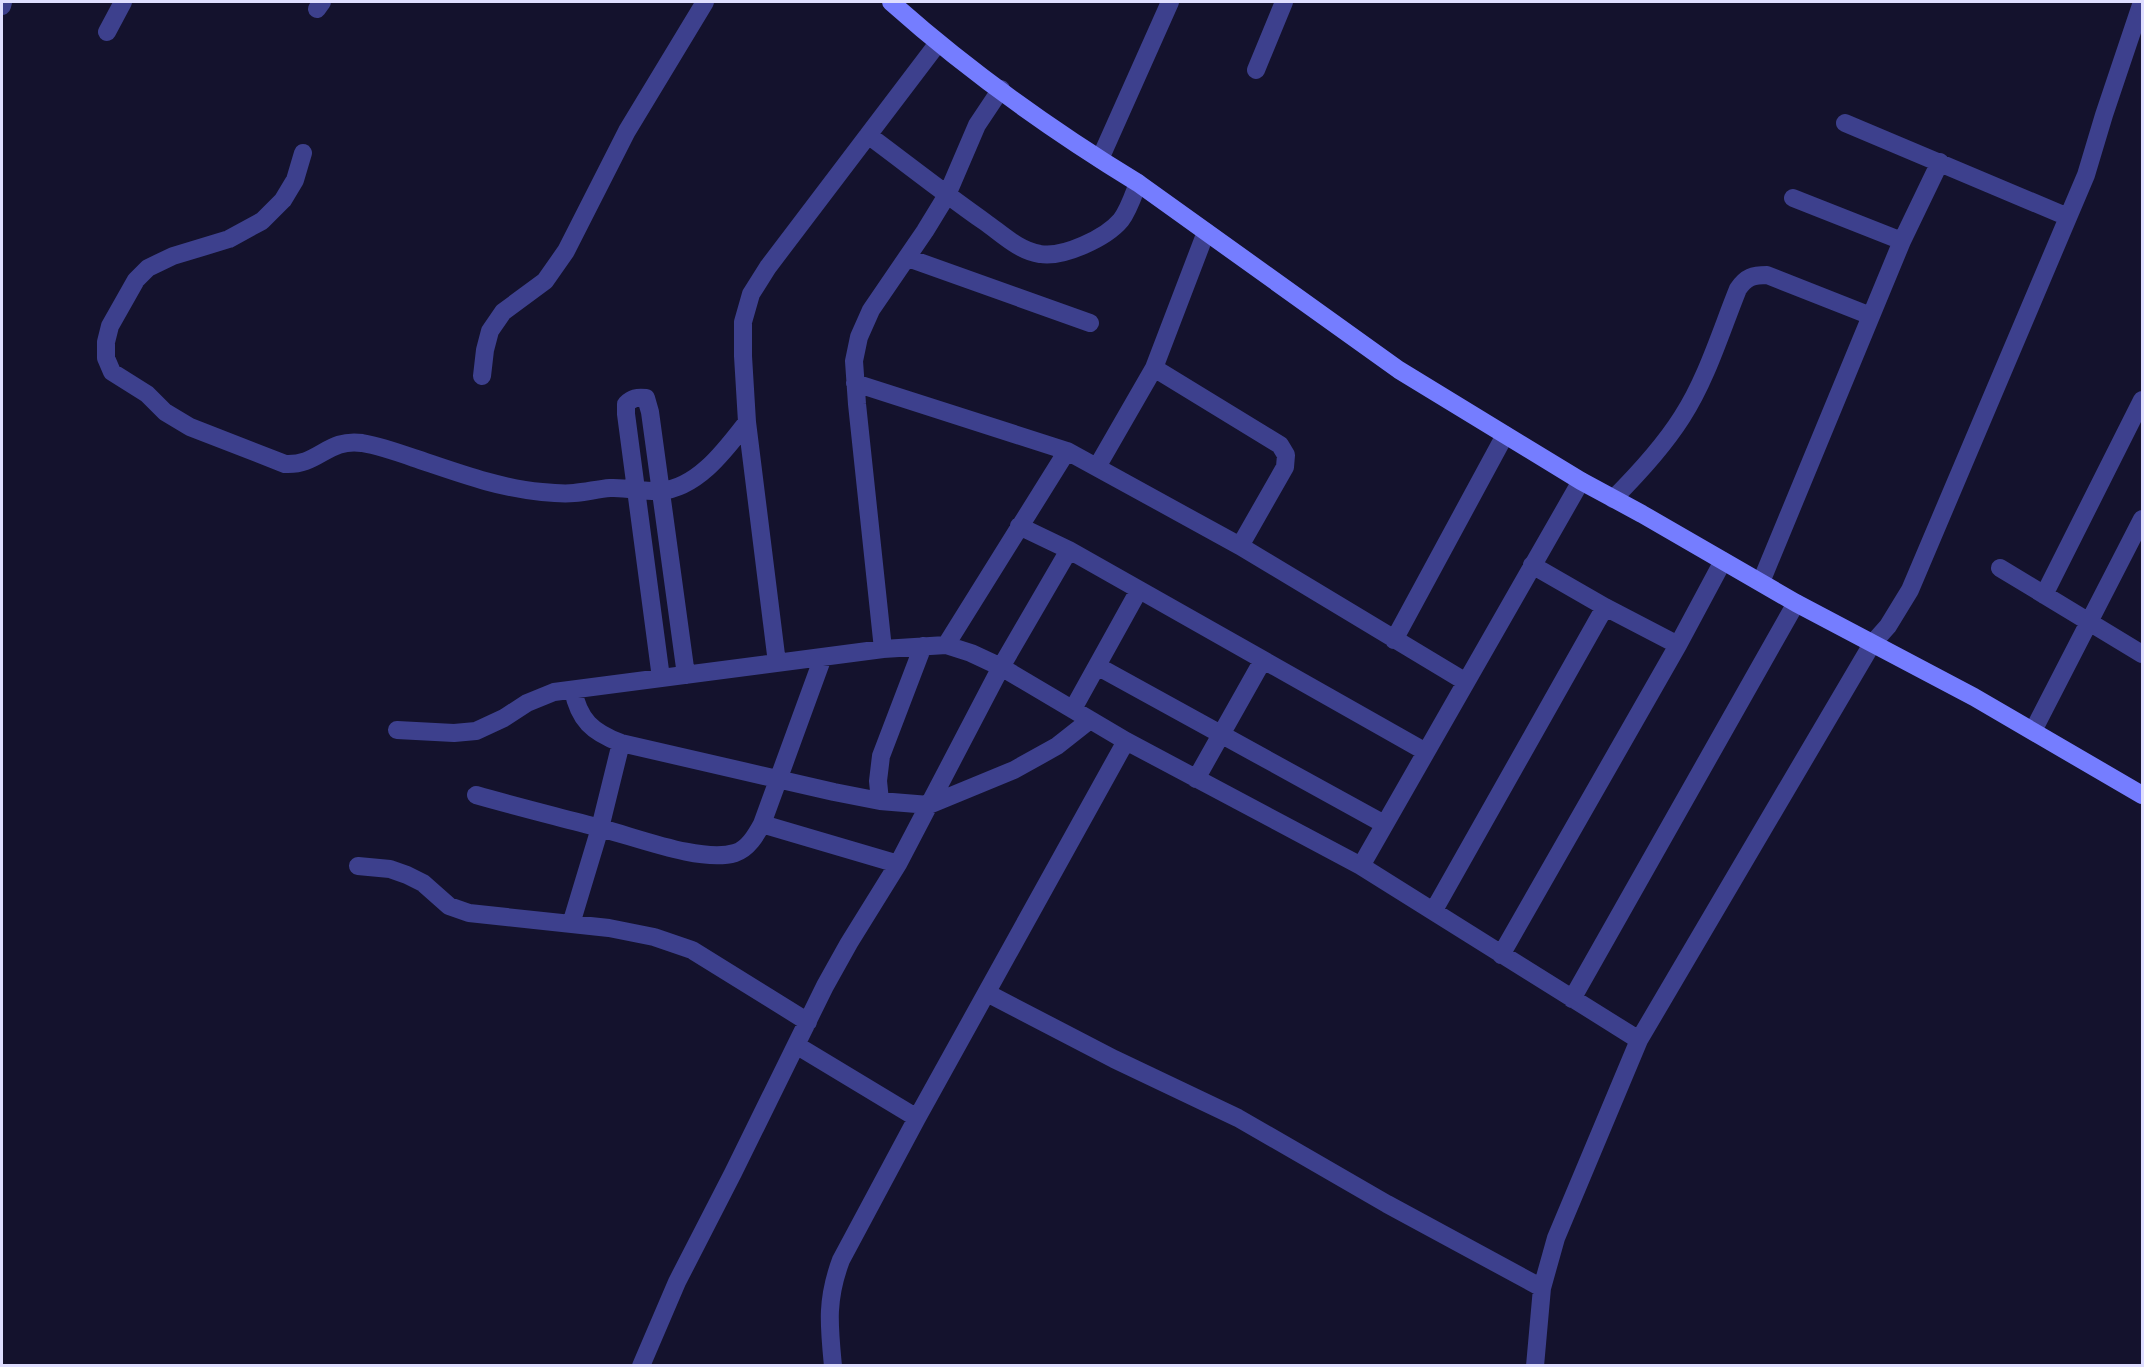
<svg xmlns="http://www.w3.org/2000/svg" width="2144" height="1367" viewBox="0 0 2144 1367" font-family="'Titillium Web',sans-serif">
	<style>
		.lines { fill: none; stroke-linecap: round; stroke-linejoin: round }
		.street { stroke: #3d408d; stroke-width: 18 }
		.secondary { stroke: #757dff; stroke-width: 18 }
	</style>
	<rect width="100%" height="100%" fill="#14122d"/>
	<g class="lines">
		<!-- street -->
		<path class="street" d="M2 6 3 2
			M317 9 322 2
			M107 32 123 2
			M1256 70 1284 2
			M1845 123 2068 217
			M868 135C907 164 945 194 985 222 1002 234 1019 251 1040 254 1063 258 1106 238 1121 220 1129 209 1133 196 1138 183
			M303 153 295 180 283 200 262 221 229 239 173 256 148 268 136 280 110 326 106 342V358L112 372 147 394 165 412 190 427 285 464C319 466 327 438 362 443 379 446 397 452 414 458 456 472 498 488 542 492 552 493 564 494 574 493 586 492 598 489 610 488 627 487 644 492 660 491 698 488 726 449 747 422
			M1100 159 1170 2
			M1793 198 1902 241
			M908 258 1090 323
			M1154 368 1280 445 1286 455 1285 467 1240 546
			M482 376 485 350 490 331 503 312 545 281 566 251 627 131 705 2
			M855 383 1067 451
			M1097 467 1154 368 1206 232
			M1581 481 1361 866 1639 1040 1872 644 1888 626 1910 590 2086 175 2104 115 2142 2
			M1613 499C1639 473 1663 447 1682 417 1707 378 1721 331 1738 289 1746 277 1753 275 1767 275L1871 316
			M1019 526 1069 550 1426 752
			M1532 565 1605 607 1678 645
			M2000 568 2142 654
			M1761 582 1902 241 1940 162
			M2044 595 2142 400
			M1394 640 1505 435
			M946 645 1067 451 1240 546 1466 682
			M883 649 857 404 854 361 859 337 871 310 925 231 947 195 977 125 1001 89
			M777 663 747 422 743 356V322L751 294 768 267 938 43
			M1097 666 1384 824
			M661 678 626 414V404C632 398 637 397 646 398L650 412 686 675
			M573 690C579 720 592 732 621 743L834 792 880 801 929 805 1014 770 1057 746 1090 720
			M1073 709 1139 590
			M397 730 454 733 476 731 504 718 527 703 554 692 883 649 946 645 971 653 1001 667 1126 741 1361 866
			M2033 731 2142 519
			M1196 779 1263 660
			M476 795C518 807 559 817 600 828 636 837 701 863 735 853 748 849 756 835 762 824L823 657
			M880 801 878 781 881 756 923 646
			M762 824 898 864
			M358 866 390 869 407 875 423 883 449 906 469 913 609 928 654 937 692 950 808 1022
			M1434 910 1605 607
			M571 924 600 828 621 743
			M1501 955 1678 645 1723 561
			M987 993 1114 1059 1238 1118 1387 1204 1542 1288
			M1572 999 1796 603
			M796 1045 917 1118
			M641 1366 677 1282 733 1173 825 986 849 943 898 864 1001 667 1069 550
			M833 1366C829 1325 826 1300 841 1260L917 1118 1126 741
			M1535 1366 1542 1288 1556 1238 1639 1040"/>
		<!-- secondary -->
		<path class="secondary" d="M891 2C966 69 1053 131 1138 183L1399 370 1581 481 1642 514 1796 603 1974 697 2142 795"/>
	</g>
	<!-- border -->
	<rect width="2144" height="1367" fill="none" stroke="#dfdeff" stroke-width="6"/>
</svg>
